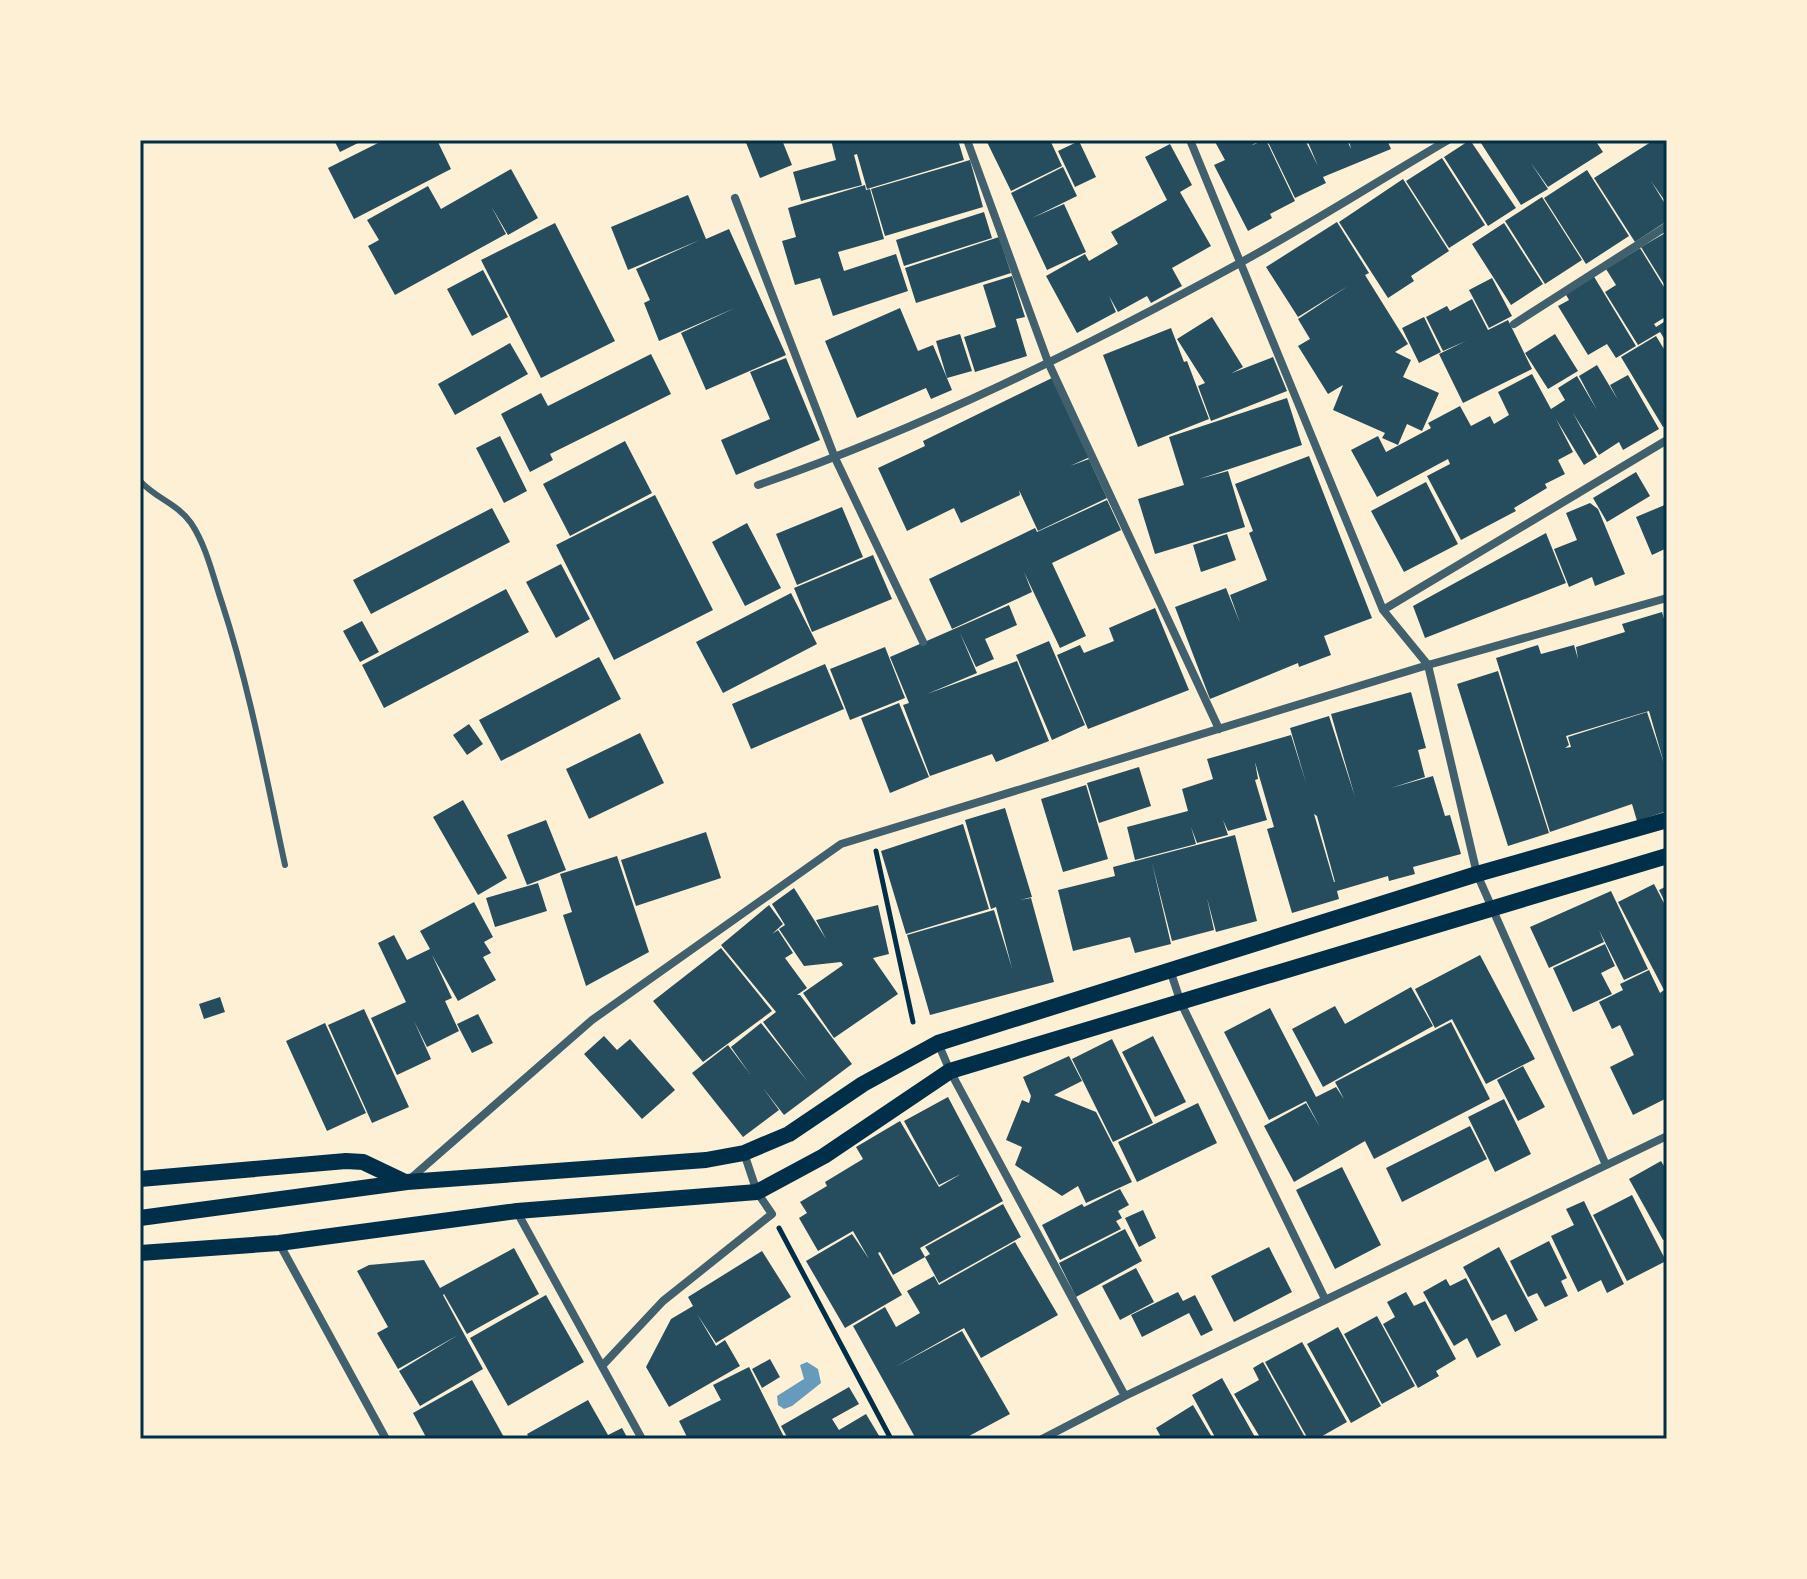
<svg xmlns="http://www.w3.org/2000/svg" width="1807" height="1579" viewBox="0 0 1807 1579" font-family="Mulish,sans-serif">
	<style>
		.water { fill: #669bbc }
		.building { fill: #264d5e; fill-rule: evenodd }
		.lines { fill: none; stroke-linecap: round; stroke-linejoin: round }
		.path { stroke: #003049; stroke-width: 5 }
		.service { stroke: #3f606c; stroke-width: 6 }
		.minor { stroke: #3f606c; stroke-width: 8 }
		.secondary { stroke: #003049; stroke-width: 16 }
		.neatline { fill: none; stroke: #003049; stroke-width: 3 }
	</style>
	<rect width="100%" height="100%" fill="#fdf0d5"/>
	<!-- water -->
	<path class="water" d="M807 1362 818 1369 821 1383 792 1406 784 1409 778 1405 777 1396 804 1379 800 1365Z"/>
	<!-- building -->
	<path class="building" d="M334 140H364L340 152Z
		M384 140H437L451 169 354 219 328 168Z
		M745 140H782L792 165 760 178Z
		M831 140H958L964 160 867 189 857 154 854 155 862 185 801 201 793 172 836 160Z
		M992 140H1050L1062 166 1011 191 987 142Z
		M1214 140H1259L1252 145 1266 140 1295 201 1270 214 1272 218 1248 231 1214 165 1225 160Z
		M1267 140H1305L1318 166 1307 140H1347L1351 149 1349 140H1387L1391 149 1323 177 1326 183 1295 198Z
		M1470 140 1516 208 1488 226 1444 157Z
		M1479 140H1595L1603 152 1548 187 1531 163 1548 189 1521 205Z
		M1654 140H1667V204L1651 181 1667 207V221L1635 242 1594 178Z
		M1079 141 1096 177 1075 187 1058 151Z
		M1170 144 1192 185 1180 192 1211 246 1172 268 1182 286 1151 303 1147 296 1118 312 1109 296 1116 312 1077 333 1046 276 1085 254 1089 261 1118 244 1111 232 1167 200 1145 157Z
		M1442 158 1485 225 1449 248 1406 181Z
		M970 160 983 207 885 236 871 189Z
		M1063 167 1077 196 1032 218 1064 204 1086 252 1047 270 1011 193Z
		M511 169 538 218 508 235 491 206 506 234 395 295 368 246 379 240 367 220 428 186 441 209Z
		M1587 170 1629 236 1586 264 1544 198Z
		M1403 179 1449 251 1411 276 1414 281 1388 298 1339 222Z
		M865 185 866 190 870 189 884 239 838 252 844 271 896 254 908 291 833 316 820 278 795 285 782 241 796 237 788 208Z
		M688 195 706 239 729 229 786 355 706 390 681 333 735 308 659 341 644 303 650 300 636 269 700 240 628 270 611 227Z
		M1542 197 1582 260 1545 284 1505 221Z
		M984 212 992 238 904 266 896 240Z
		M1337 222 1369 273 1365 275 1408 344 1395 352 1411 360 1403 377 1439 393 1422 431 1407 424 1398 445 1382 438 1385 433 1333 410 1343 385 1328 394 1298 346 1310 339 1298 319 1348 286 1298 317 1266 267Z
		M555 223 615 341 541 378 481 260Z
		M1504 223 1543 284 1511 305 1472 244Z
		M1667 232V289L1641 247Z
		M999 237 1011 273 916 303 905 268Z
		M1640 248 1667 292V316L1654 324 1656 327 1667 320V343L1660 332 1638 345 1605 292 1616 285 1606 269Z
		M483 270 508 317 472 336 447 289Z
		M1593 275 1636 346 1616 358 1607 344 1588 355 1558 306 1569 300 1565 293Z
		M1012 276 1025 317 1016 319 1027 356 975 372 964 337 996 327 983 285Z
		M1492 278 1512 316 1489 328 1469 290Z
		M1472 299 1488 330 1508 320 1532 369 1463 403 1439 354 1466 341 1443 351 1426 317 1447 306 1450 311Z
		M900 308 918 351 933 345 952 390 931 399 926 388 857 418 825 341Z
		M1212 317 1243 367 1232 373 1273 357 1287 391 1211 421 1198 386 1205 383 1177 339Z
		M1424 317 1441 352 1419 363 1402 328Z
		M1171 328 1184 362 1187 361 1209 419 1138 447 1103 355Z
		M960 334 972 371 947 378 936 341Z
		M1555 334 1578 371 1548 389 1525 353Z
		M1656 336 1667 354V424L1663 427 1621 357Z
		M510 343 528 374 455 415 438 384Z
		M651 354 671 394 550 454 553 460 530 472 501 414 541 393 548 406Z
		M786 358 820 440 736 475 721 440 770 419 750 372Z
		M1597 365 1618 400 1610 385 1628 375 1659 429 1623 450 1619 442 1599 455 1573 413 1597 457 1584 465 1556 419 1573 452 1558 460 1565 474 1545 484 1547 488 1514 508 1516 511 1461 540 1427 476 1450 464 1448 459 1377 497 1351 450 1378 436 1386 452 1431 428 1428 423 1460 406 1471 426 1490 416 1494 424 1509 415 1498 392 1532 374 1551 409 1565 400 1558 388 1577 376 1597 410 1579 376Z
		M1052 378 1090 457 1070 466 1089 459 1107 498 1038 531 1019 490 1020 495 961 523 954 508 907 531 878 468 925 446 923 441Z
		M1287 398 1302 445 1199 479 1228 471 1245 527 1155 554 1138 499 1184 485 1169 437Z
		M500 436 527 491 504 503 476 448Z
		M625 441 652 493 570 536 543 484Z
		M1309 456 1372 618 1324 636 1331 655 1299 667 1298 663 1210 699 1175 607 1226 588 1240 623 1230 595 1267 580 1249 533 1253 531 1235 484Z
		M1636 472 1650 496 1607 522 1593 498Z
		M1426 482 1458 544 1404 572 1371 511Z
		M655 495 713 610 614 660 556 545Z
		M1107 500 1121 530 1052 563 1086 636 1060 648 1024 572 1032 592 952 629 929 579 1035 528 1037 532Z
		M1590 503 1598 509 1625 574 1595 586 1592 577 1569 587 1554 549 1577 540 1566 513Z
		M1667 504V548L1652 555 1636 517Z
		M842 507 863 557 797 585 776 534Z
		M492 508 510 542 371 614 353 580Z
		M747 523 781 588 745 606 712 542Z
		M1546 533 1566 583 1425 638 1413 606Z
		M1227 534 1236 560 1201 572 1193 545Z
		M873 555 892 599 812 632 794 588Z
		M561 564 590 619 556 638 526 582Z
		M506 589 529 632 384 708 362 665Z
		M791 593 817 644 723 693 696 642Z
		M1009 605 1017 625 985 639 994 659 976 667 960 633 977 673 927 694 1017 661 1049 741 996 762 992 754 930 776 903 705 909 703 890 657Z
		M1155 608 1189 690 1088 729 1057 655 1080 645 1084 653 1114 641 1109 628Z
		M1662 612 1667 629V811L1637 821 1632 804 1550 832 1496 658 1538 645 1541 654 1574 645 1578 659 1576 647 1625 632 1622 624ZM1649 711 1664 763 1647 712 1568 737 1571 747 1565 748 1569 745 1566 736Z
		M362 621 379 652 360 662 343 631Z
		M1049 641 1085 725 1052 740 1016 655Z
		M885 647 905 698 850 720 830 669Z
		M599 657 621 699 501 761 479 720Z
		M825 664 844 709 751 749 732 704Z
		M1498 671 1549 833 1508 846 1457 684Z
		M1411 692 1426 748 1418 750 1425 777 1391 788 1433 776 1445 816 1450 815 1461 854 1413 867 1415 874 1389 881 1388 876 1337 891 1339 899 1292 913 1267 829 1274 827 1255 762 1258 779 1255 780 1267 820 1228 831 1223 820 1228 835 1197 843 1191 827 1196 844 1135 860 1127 827 1188 811 1182 789 1213 779 1207 759 1291 735 1306 783 1290 728 1329 716 1355 797 1331 714ZM1314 814 1317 816 1335 882H1334Z
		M899 703 929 777 890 793 861 718Z
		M469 724 483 744 467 755 453 735Z
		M640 733 664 783 589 819 566 769Z
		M1139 767 1151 806 1099 823 1087 783Z
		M1086 785 1108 859 1063 872 1041 799Z
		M463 800 507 878 478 895 433 817Z
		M1005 808 1032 897 1020 900 1031 898 1054 982 930 1015 907 935 994 910 1012 968 996 907 991 909 965 820Z
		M546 820 566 870 527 885 507 835Z
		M963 824 989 909 906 934 881 851Z
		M706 832 721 878 636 906 621 860Z
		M1235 835 1257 921 1216 932 1207 898 1214 930 1172 941 1152 863 1171 944 1135 953 1130 937 1073 951 1058 890 1115 876 1113 867Z
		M617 856 649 952 586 986 563 915 572 912 560 874Z
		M538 883 547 911 495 927 486 898Z
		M1654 884 1667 909V1098L1633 1115 1610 1067 1634 1055 1620 1025 1612 1029 1599 1002 1623 990 1620 984 1649 970 1660 993 1664 990 1618 902Z
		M1667 886V906L1659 890Z
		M794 888 826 939 816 920 878 905 889 954 873 958 898 994 834 1038 803 993 843 965 841 962 804 966 779 929 785 925 772 904Z
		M1611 891 1648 969 1624 980 1599 930 1604 942 1549 968 1530 927Z
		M474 902 493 937 484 942 491 953 483 957 496 980 458 1001 432 955 452 998 445 1001 459 1031 427 1047 414 1021 431 1059 397 1075 371 1018 406 1002 378 943 394 935 407 960 430 949 420 931Z
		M769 905 783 924 772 934 778 930 793 953 785 958 807 988 797 995H800L852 1064 784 1115 763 1088 779 1110 743 1137 692 1073 728 1045 750 1074 731 1047 761 1023 808 1082 763 1022 776 1012 721 945Z
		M1605 944 1615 966 1601 973 1612 994 1573 1012 1553 968Z
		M721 948 772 1011 703 1062 653 1001Z
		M1480 955 1535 1059 1486 1084 1452 1019 1435 1028 1415 989Z
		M1411 987 1433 1026 1323 1087 1292 1029 1335 1006 1345 1024Z
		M220 997 225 1012 204 1019 199 1004Z
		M1270 1008 1316 1097 1336 1087 1344 1099 1335 1082 1451 1022 1490 1099 1374 1159 1365 1141 1294 1182 1264 1126 1306 1103 1320 1127 1306 1101 1269 1120 1224 1032Z
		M364 1009 409 1107 372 1123 328 1025Z
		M478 1014 493 1043 472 1053 457 1024Z
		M325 1023 366 1113 327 1131 286 1041Z
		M604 1036 617 1050 630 1039 675 1090 642 1119 584 1054Z
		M1153 1036 1186 1102 1155 1117 1122 1052Z
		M1112 1039 1153 1123 1113 1142 1072 1059Z
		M1069 1056 1082 1081 1054 1095 1096 1112 1132 1182 1086 1203 1078 1186 1062 1196 1015 1165 1022 1147 1006 1140 1022 1100 1029 1103 1031 1096 1023 1077Z
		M1523 1066 1545 1107 1518 1121 1497 1080Z
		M948 1097 1003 1201 920 1248 925 1257 893 1275 880 1252 878 1253 902 1295 845 1328 806 1261 852 1234 869 1259 853 1231 818 1251 799 1218 807 1213 800 1202 827 1186 825 1182 863 1159 856 1147 900 1121 939 1187 961 1174 939 1185 904 1121Z
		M1504 1099 1531 1154 1495 1172 1468 1117Z
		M1198 1103 1217 1143 1137 1182 1118 1142Z
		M1470 1126 1487 1159 1402 1202 1386 1168Z
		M1661 1161 1667 1171V1238L1663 1240 1629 1179Z
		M1342 1167 1381 1245 1335 1269 1296 1190Z
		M1120 1189 1129 1205 1118 1211 1122 1218 1116 1221 1121 1229 1060 1260 1042 1225 1082 1204 1084 1207Z
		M1632 1195 1666 1261 1627 1281 1593 1215Z
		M1584 1201 1624 1284 1607 1293 1601 1280 1578 1292 1551 1236 1574 1225 1566 1209Z
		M1003 1204 1021 1237 939 1283 925 1257 930 1254 925 1247Z
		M1143 1210 1156 1238 1139 1247 1125 1218Z
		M1125 1229 1142 1261 1076 1297 1059 1263Z
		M1549 1241 1567 1278 1561 1281 1568 1296 1545 1307 1537 1293 1528 1297 1510 1261Z
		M1015 1242 1058 1315 981 1358 964 1328 895 1367 962 1331 1010 1414 969 1436 970 1439H916L853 1326 885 1307 896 1327 920 1313 907 1291 934 1276 939 1285Z
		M1269 1247 1292 1292 1234 1322 1211 1276Z
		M1499 1247 1538 1320 1515 1332 1506 1314 1492 1321 1463 1267Z
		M514 1248 539 1294 467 1334 444 1294 443 1295 483 1369 420 1406 399 1371 458 1335 398 1369 377 1333 388 1327 357 1271 369 1265 424 1260 440 1288Z
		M762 1251 791 1297 716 1343 697 1314 716 1346 725 1340 740 1366 669 1407 646 1367 671 1319 693 1306 688 1297Z
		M1136 1268 1154 1302 1120 1320 1102 1286Z
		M1466 1278 1501 1345 1477 1358 1467 1338 1454 1346 1423 1292 1446 1279 1450 1286Z
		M1178 1292 1183 1301 1195 1295 1213 1330 1201 1336 1189 1313 1142 1337 1131 1315Z
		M1406 1292 1414 1306 1425 1301 1456 1359 1436 1371 1439 1376 1418 1388 1383 1324 1395 1317 1387 1302Z
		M546 1295 584 1362 508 1406 470 1338Z
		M1377 1316 1415 1386 1382 1404 1344 1334Z
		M1338 1327 1381 1406 1351 1423 1307 1344Z
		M1302 1342 1347 1422 1317 1439H1308L1265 1362Z
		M770 1359 780 1377 762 1388 752 1369Z
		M1263 1362 1306 1439H1261L1234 1394 1259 1380 1253 1368Z
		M749 1367 785 1439H688L679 1421 721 1400 713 1385Z
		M1222 1378 1256 1439H1216L1192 1395Z
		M472 1380 505 1439H427L413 1413Z
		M849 1387 859 1404 832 1419 839 1430 866 1414 881 1439H788L781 1426Z
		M588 1400 608 1435 622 1428 628 1439H530L527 1434Z
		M1193 1405 1213 1439H1162L1156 1428Z"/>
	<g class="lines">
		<!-- path -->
		<path class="path" d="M876 851 913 1022
			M779 1228 891 1439"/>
		<!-- service -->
		<path class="service" d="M140 481C155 498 178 504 191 523 207 547 213 577 222 603 250 689 266 777 285 865"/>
		<!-- minor -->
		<path class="minor" d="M967 140 1048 362 1219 729
			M1190 140 1383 610 1428 665 1477 874 1606 1165
			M735 198 835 458 923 642
			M1514 324 1667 226
			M758 485C924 428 1084 348 1238 264 1309 225 1378 181 1448 140
			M1383 610 1667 440
			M1170 970 1181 1003 1325 1299
			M938 1043 950 1071 1125 1396
			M410 1179 592 1020 841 844 1428 665 1667 598
			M517 1212 642 1439
			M279 1243 386 1439
			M602 1366 663 1301 772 1214 757 1192 744 1153
			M1042 1439 1125 1396 1667 1136"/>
		<!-- secondary -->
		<path class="secondary" d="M140 1179 346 1161 363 1162 405 1182
			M140 1218 407 1182 706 1160 744 1153 789 1134 863 1084 938 1043 1477 874 1667 820
			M140 1253 279 1243 517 1211 757 1192 824 1156 950 1071 1667 856"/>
	</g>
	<!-- border -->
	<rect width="1807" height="1579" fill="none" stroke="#fdf0d5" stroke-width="284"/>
	<rect x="142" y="142" width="1523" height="1295" class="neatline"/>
</svg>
